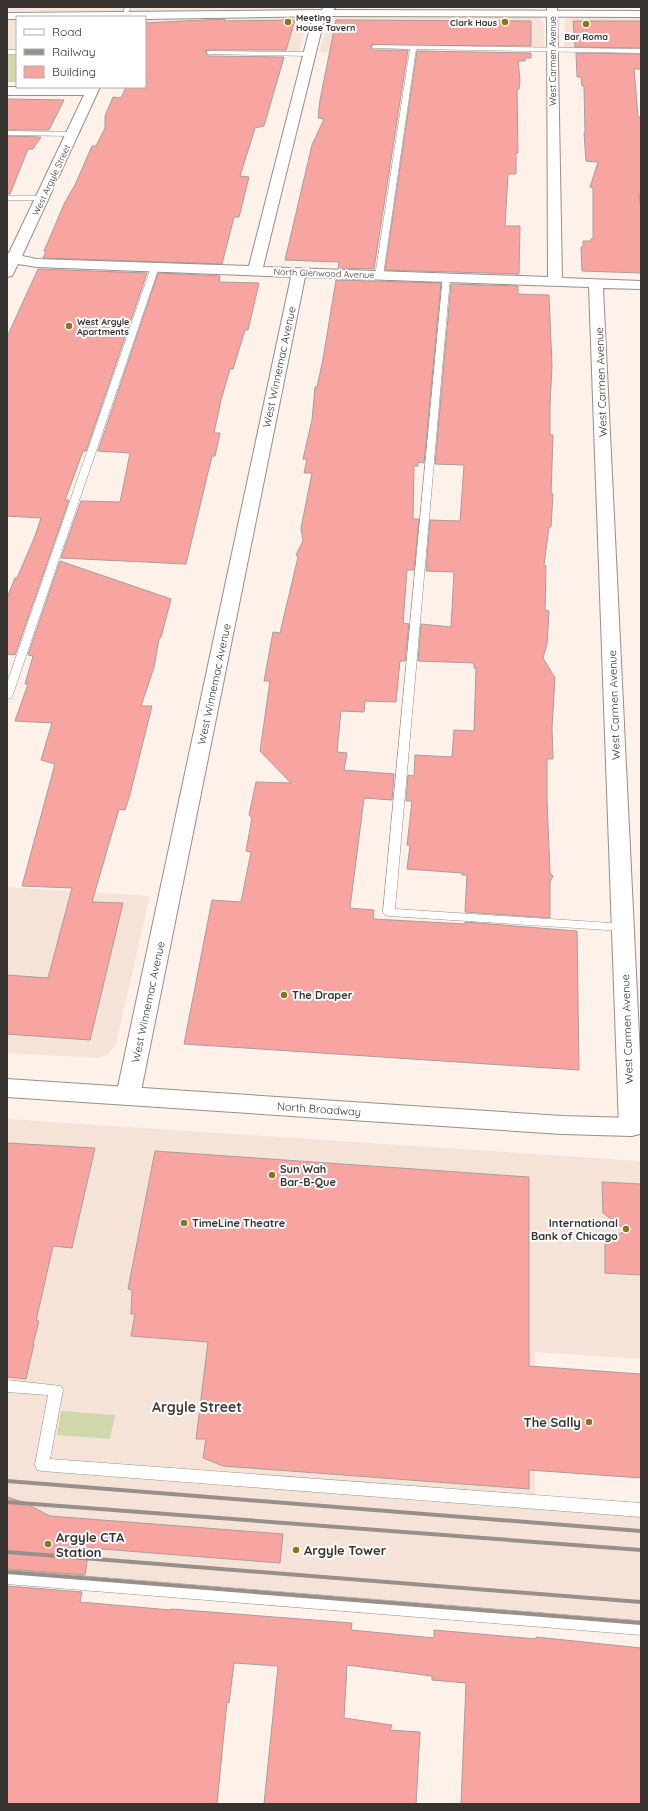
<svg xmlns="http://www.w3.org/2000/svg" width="648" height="1811" viewBox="0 0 648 1811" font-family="Quicksand,sans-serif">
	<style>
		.built { fill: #f6e3d8 }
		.green { fill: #d0d8ab }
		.building { fill: #f8a4a0; stroke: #ab9c9c }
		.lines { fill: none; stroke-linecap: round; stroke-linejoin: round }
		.lane-casing { stroke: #998e87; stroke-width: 1 }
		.street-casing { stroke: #998e87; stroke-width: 2 }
		.secondary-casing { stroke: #998e87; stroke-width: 2 }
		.lane { fill: #fff; fill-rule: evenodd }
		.street { fill: #fff; fill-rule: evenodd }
		.secondary { fill: #fff; fill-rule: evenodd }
		.rail { stroke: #978f8a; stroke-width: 4 }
		.poi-dot { fill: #8f7318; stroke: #fff; stroke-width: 1.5 }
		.labels { text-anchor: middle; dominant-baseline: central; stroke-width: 4; stroke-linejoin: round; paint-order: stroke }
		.far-poi-label { font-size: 9px; font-weight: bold; fill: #373330; stroke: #fff; text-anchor: start }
		.far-street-label { font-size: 9px; fill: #373330; stroke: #fff }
		.street-label { font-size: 11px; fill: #373330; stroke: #fff }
		.poi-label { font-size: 11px; font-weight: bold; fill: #373330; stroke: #fff; text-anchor: start }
		.near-poi-label { font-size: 13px; font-weight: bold; fill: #373330; stroke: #fff; text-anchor: start }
		.near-neighbourhood-label { font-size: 14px; font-weight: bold; fill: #453b36; stroke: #fff }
	</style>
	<rect width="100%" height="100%" fill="#fef1ea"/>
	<!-- built -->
	<path class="built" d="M7 7H324L311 9 114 11H7Z
		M350 7H539L532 8Z
		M338 17H535L543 20 545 51 365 47 363 53 319 52 324 35 335 18Z
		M572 17 641 18V51H564L565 20Z
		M299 18 307 20 299 54 196 52 145 36V20Z
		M7 19 17 20V55H7Z
		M7 887 150 896 116 1044 111 1051 106 1055 98 1058 7 1053Z
		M7 1119 641 1161V1359L535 1352V1502L641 1510V1628L7 1577Z"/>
	<!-- green -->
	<path class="green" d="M7 55H17V82H7Z
		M61 1411 115 1415 110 1439 57 1435Z"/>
	<!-- building -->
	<path class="building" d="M225 19 224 21 295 20 286 50H207L206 51V54L209 56 284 57 264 126 255 128 240 176 249 177 239 217H234L222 264 43 258 46 251H44L65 202 75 185 92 146H96L105 128V116L113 97 121 98 126 87H145V23Z
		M336 20 531 21V46L371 45 372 50H408L374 269 338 268 339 262 285 260 312 145 324 119 318 118 320 100Z
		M573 21H641V48L575 47Z
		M417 51 531 53V58H525V61H518L520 80 519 89 517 90 518 153H516V174H508L505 226H520L519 274 385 270Z
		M576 53 641 54V69H634L638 117H641V194L639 193 641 211V273L582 271 581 247H583V241H591V239H593V188L590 187 598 162 586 161 584 133H585L584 86H582L581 77H577Z
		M7 99 64 100 49 130H7Z
		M7 136 41 137 33 149H28L10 194H7Z
		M38 269 147 273 86 451H83L65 500H69L15 655 7 654V598L15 578H17L35 536 41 518 7 516V337Z
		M158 273 220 276 219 282 259 283 248 330H245L233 369H230L221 400 214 433H220L215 456H212L186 564 61 558 81 501 120 502 130 453 98 451Z
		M336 280 441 283 424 463 418 462V466H414L413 519H419L414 570H407L403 623 409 624 405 661H400L396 702 365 701 364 712 341 711 337 752 347 753 344 770 394 774 392 800 364 798 350 908 374 910 373 919 465 924V922L577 931 579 1070 184 1044 212 900 241 902 251 852 246 851 252 818 249 815 256 782 291 783 260 751 270 681H264L273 632 280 633 298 557 296 555 303 541 301 528 312 473H304L307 459H303L312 420 315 387H317L323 359Z
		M451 284 518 286V294L549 295 552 366 550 405V435H553L551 494H553L551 527H549L544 565 546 566 545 610 549 611 547 644 543 658 555 678 552 728 553 759H547V800L550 873 553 876 550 882V918L465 912 467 875H462V873L407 869 410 845H407L412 801H406L408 775 414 776 415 755 452 757 454 730 474 731 476 668H474V663L418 661 421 624 451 627 454 572 426 571 430 520 460 521 464 465 435 464Z
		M60 561 171 599 161 637 159 639 154 667 141 706H152L129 798 125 810 119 809 92 902 123 903 90 1040 7 1034V975L48 978 72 888 22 886 55 764 41 760 52 723 15 721 28 684H25L33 656 28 655Z
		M7 1143 95 1148 72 1248 53 1246 36 1321H39L33 1344H34L26 1379 7 1377Z
		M155 1151 529 1177V1366L641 1374V1478L529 1470V1489L223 1466 203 1458 206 1439H196L208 1342 131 1336 135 1314H131L132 1290 128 1289Z
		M602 1182 641 1184V1275L605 1273V1243L626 1230 603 1213Z
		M7 1497 23 1502 50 1516 283 1534 280 1563 89 1548 85 1575 7 1569Z
		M7 1586 82 1592 80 1602 171 1610V1609L352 1623 351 1630 434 1638V1630L536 1639V1637L641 1648V1804H461L466 1683 432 1680V1676L347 1665 344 1718 392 1725 390 1730 420 1732 416 1804H264L278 1666 234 1663 229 1703 227 1702 217 1804H7Z"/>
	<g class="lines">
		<!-- lane casing -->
		<g class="lane-casing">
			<path id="lane" d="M125 7H131L126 17H122Z
				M374 45 641 49V53L416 49 383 276 379 278 375 276 410 49 372 48V46Z
				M7 50H17V54H7Z
				M207 51 310 52 313 54 310 56 209 54 207 53Z
				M7 131 72 132 75 134 72 136 7 135Z
				M7 196H42L45 198 42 200H7Z
				M155 265 159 267 12 697 7 700V683L151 267Z
				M443 276 450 278 395 909 627 924 629 927 627 930 623 931 389 916 385 915 383 912Z
				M7 1380 61 1386 63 1390 50 1459 641 1503V1517L42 1471 37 1470 35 1465 48 1395 7 1392Z
				M7 1570 641 1621V1635L7 1584Z"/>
		</g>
		<!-- street casing -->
		<g class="street-casing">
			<path id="street" d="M324 7H336L328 15 323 24 263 267 548 277 547 7H557L562 278 641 281V289L603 288 641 1077V1131L640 1134 631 1136 622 1134 619 1127 589 287 305 277 140 1096 137 1102 128 1105 119 1102 116 1096 291 277 37 267 18 264 12 276 7 277V253H9L84 95H7V87H100L22 256 37 259 249 266 311 24Z"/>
		</g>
		<!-- secondary casing -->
		<g class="secondary-casing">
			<path id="secondary" d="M324 10 641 11V17L324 16 145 19V17H17V19H7V13Z
				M7 1079 562 1116 631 1118 641 1115V1133L631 1136 562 1134 7 1097Z"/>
		</g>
		<!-- lane -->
		<use href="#lane" class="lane"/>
		<!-- street -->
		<use href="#street" class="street"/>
		<!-- secondary -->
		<use href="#secondary" class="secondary"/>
		<!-- rail -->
		<path class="rail" d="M7 1481 641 1531
			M7 1502 641 1550
			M7 1552 641 1602
			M7 1572 641 1623"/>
	</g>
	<!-- markers -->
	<g class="poi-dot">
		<circle cx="288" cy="22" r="4"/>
		<circle cx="505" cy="22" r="4"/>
		<circle cx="586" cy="24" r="4"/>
		<circle cx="69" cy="326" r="4"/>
		<circle cx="284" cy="995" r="4"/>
		<circle cx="272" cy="1175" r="4"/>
		<circle cx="184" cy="1223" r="4"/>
		<circle cx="626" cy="1229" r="4"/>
		<circle cx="589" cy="1422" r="4"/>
		<circle cx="48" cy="1544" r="4"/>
		<circle cx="296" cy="1550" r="4"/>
	</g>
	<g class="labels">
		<!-- far-poi labels -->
		<g class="far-poi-label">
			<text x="296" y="17">Meeting<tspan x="296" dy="10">House Tavern</tspan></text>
			<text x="497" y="22" text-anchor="end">Clark Haus</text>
			<text x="586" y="36" text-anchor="middle">Bar Roma</text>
			<text x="77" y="321">West Argyle<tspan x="77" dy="10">Apartments</tspan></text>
		</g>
		<!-- far-street labels -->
		<g class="far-street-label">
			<text transform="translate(552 61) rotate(-90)">West Carmen Avenue</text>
			<text transform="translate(51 180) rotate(-65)">West Argyle Street</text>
			<text transform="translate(324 273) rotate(2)">North Glenwood Avenue</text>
		</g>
		<!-- street labels -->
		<g class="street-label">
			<text transform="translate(279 367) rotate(-78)">West Winnemac Avenue</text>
			<text transform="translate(601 382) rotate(-92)">West Carmen Avenue</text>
			<text transform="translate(214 684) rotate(-78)">West Winnemac Avenue</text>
			<text transform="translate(614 705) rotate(-92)">West Carmen Avenue</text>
			<text transform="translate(148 1002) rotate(-78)">West Winnemac Avenue</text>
			<text transform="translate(627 1029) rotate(-92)">West Carmen Avenue</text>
			<text transform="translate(319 1109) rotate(4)">North Broadway</text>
		</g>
		<!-- poi labels -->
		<g class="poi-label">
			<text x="292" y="995">The Draper</text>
			<text x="280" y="1169">Sun Wah<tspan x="280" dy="13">Bar-B-Que</tspan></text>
			<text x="192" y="1223">TimeLine Theatre</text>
			<text x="618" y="1223" text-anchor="end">International<tspan x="618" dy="13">Bank of Chicago</tspan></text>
		</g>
		<!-- near-poi labels -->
		<g class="near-poi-label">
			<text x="581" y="1422" text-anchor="end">The Sally</text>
			<text x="56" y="1537">Argyle CTA<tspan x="56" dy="15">Station</tspan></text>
			<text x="304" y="1550">Argyle Tower</text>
		</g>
		<!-- near-neighbourhood labels -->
		<g class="near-neighbourhood-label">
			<text x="197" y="1407">Argyle Street</text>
		</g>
	</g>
	<!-- border -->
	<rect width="648" height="1811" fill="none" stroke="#373330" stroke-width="16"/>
	<!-- legend -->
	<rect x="16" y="16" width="130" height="72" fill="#ffffff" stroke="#afadac"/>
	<rect x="24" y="29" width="20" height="6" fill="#ffffff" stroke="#afadac"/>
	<text x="52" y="36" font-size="12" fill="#373330">Road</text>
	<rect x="24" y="49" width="20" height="6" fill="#978f8a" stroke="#afadac"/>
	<text x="52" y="56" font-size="12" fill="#373330">Railway</text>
	<rect x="24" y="66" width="20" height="12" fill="#f8a4a0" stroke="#afadac"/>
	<text x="52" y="76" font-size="12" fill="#373330">Building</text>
</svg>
